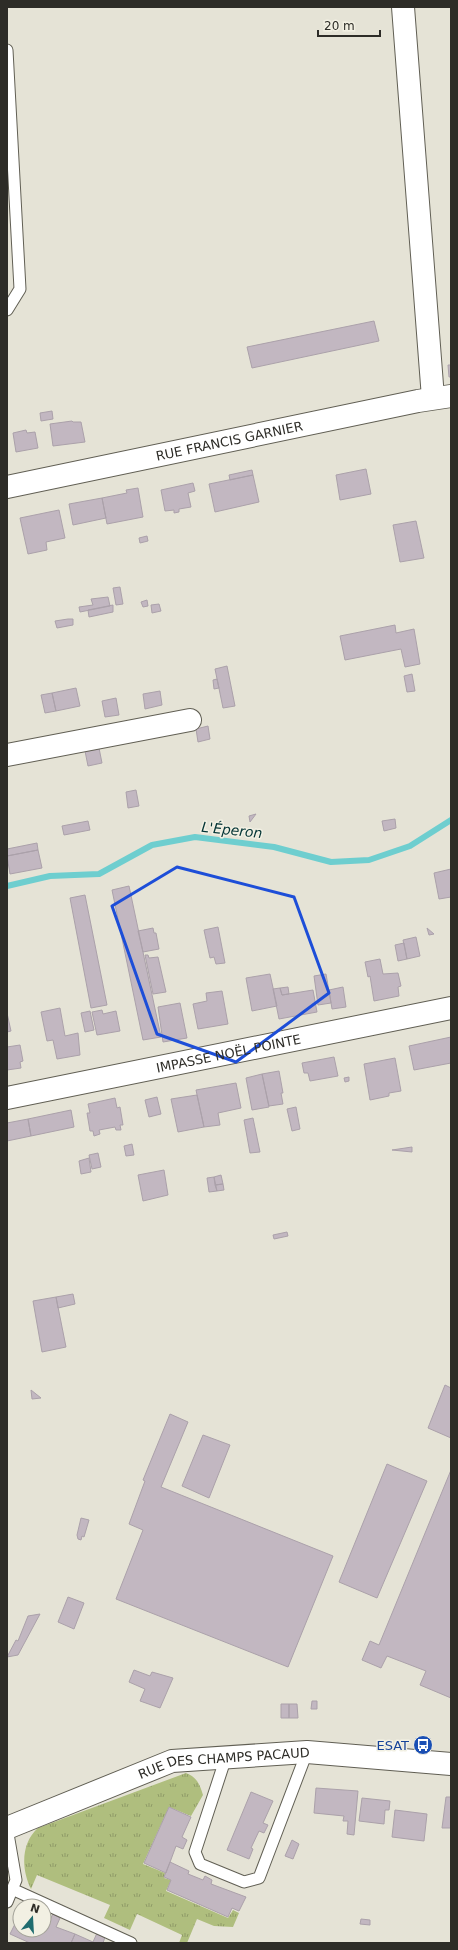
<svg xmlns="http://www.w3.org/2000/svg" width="458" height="1950" viewBox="0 0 458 1950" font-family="'DejaVu Sans',sans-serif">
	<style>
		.grass { fill: url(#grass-tufts) }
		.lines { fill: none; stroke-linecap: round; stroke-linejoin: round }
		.stream { stroke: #6ececf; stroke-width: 6 }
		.building { fill: #c2b7c1; stroke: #aba1aa }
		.service-casing { stroke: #615f54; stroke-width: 13 }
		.minor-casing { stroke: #615f54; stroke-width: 24 }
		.service { stroke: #fff; stroke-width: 11 }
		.minor { stroke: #fff; stroke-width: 22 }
		.marked { fill: none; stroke: #1d4ed8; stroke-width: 3; stroke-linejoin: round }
		.labels { text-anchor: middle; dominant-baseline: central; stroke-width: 3; stroke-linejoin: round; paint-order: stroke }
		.street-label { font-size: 13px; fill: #2d2c27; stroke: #f2f0e3 }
		.transit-label { font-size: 13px; fill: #164399; stroke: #f2f0e3; text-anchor: end }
		.water-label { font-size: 14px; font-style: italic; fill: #033435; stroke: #f2f0e3 }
	</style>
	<defs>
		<pattern id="grass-tufts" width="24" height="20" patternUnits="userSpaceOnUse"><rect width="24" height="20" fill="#afbe7e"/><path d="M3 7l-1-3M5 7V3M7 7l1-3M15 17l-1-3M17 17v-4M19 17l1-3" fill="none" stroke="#8f9b67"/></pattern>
	</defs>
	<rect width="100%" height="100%" fill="#e5e3d6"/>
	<!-- grass -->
	<path class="grass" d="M186 1773C197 1777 200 1785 203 1795L191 1816 169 1807 143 1864 165 1873 164 1878 171 1880 166 1891 228 1918 233 1910 239 1913 233 1927 214 1926 197 1919 187 1943H179L182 1935 137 1914 130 1930 104 1918 110 1905 37 1875 31 1889C21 1869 21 1843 38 1828Z"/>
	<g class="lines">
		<!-- stream -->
		<path class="stream" d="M7 886 50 876 99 874 152 845 195 837 274 847 331 862 369 860 410 846 451 820"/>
	</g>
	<!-- building -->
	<path class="building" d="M374 321 379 341 252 368 247 347Z
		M448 365H451V377H449Z
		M52 411 53 419 41 421 40 413Z
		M72 421 73 422H81L85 442 53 446 50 424Z
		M26 430 27 433 35 432 38 448 16 452 13 433Z
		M366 469 371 494 340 500 336 475Z
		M252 470 253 475 230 480 229 475Z
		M253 475 259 502 215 512 209 484Z
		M193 483 195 491 188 493 191 507 179 509V512L174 513V510L165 511 161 490Z
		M138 488 143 517 107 524 102 498 127 493 126 490Z
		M102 498 106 518 73 525 69 504Z
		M59 510 65 538 46 542 47 550 28 554 20 518Z
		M416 521 424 558 400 562 393 525Z
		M147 536 148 541 140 543 139 538Z
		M120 587 123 604 116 605 113 588Z
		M108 597 110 606 80 612 79 607 93 605 91 599Z
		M147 600 148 606 143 607 141 602Z
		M159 604 161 611 152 613 151 605Z
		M113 605V612L89 617 88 610Z
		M68 619H73V625L57 628 55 621Z
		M395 625 396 633 414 629 420 664 405 667 401 649 345 660 340 636Z
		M227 666 235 706 223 708 215 669Z
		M412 674 415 691 407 692 404 676Z
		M217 679 219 688 214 689 213 680Z
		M76 688 80 706 56 711 52 693Z
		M160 691 162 705 145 709 143 694Z
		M52 693 56 711 45 713 41 695Z
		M116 698 119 715 105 717 102 701Z
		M208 726 210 739 198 742 196 729Z
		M99 748 102 763 88 766 85 751Z
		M136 790 139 806 128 808 126 792Z
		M256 814 250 822 249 816Z
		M395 819 396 828 384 831 382 821Z
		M88 821 90 830 64 835 62 826Z
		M37 843 38 850 7 856V849Z
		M38 850 42 868 10 874 7 856Z
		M451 869V897L439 899 434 873Z
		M129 886 161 1037 143 1040 112 890Z
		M85 895 107 1005 91 1008 70 898Z
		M218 927 225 963 216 964 214 957 210 958 204 930Z
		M153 928 154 933H156L159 949 143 952 138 931Z
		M427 928 434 934 429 935Z
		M416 937 420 956 407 959 403 940Z
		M404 943 407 959 398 961 395 945Z
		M145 955H148L149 958 158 957 166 992 153 994Z
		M380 959 383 974 398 973 401 986 398 987 399 996 374 1001 370 976 368 977 365 962Z
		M270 974 277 1006 252 1011 246 978Z
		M326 974 331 1003 318 1005 314 976Z
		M288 987 289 994 282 995 280 988Z
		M343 987 346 1007 332 1009 329 990Z
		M280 988 282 995 313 990 317 1012 279 1019 273 989Z
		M222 991 228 1024 198 1029 193 1004 207 1001 206 993Z
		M180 1003 187 1038 163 1042 158 1007Z
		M60 1008 65 1036 78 1033 80 1055 57 1059 53 1040 47 1041 41 1012Z
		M102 1010 103 1014 116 1011 120 1031 97 1035 92 1012Z
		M90 1011 94 1030 85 1032 81 1013Z
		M7 1013 11 1031 7 1032Z
		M451 1037V1063L414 1070 409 1046Z
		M20 1045 23 1061 20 1062 21 1068 7 1070V1047Z
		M334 1057 338 1076 310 1081 308 1073H304L302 1063Z
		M395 1058 401 1091 389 1093V1096L370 1100 364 1064Z
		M279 1071 283 1093H281L283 1104 269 1106 262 1074Z
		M262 1074 269 1107 252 1110 246 1078Z
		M349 1077V1081L345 1082 344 1078Z
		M236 1083 241 1108 218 1113 220 1125 204 1127 196 1090Z
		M197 1095 204 1127 178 1132 171 1099Z
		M157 1097 161 1114 149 1117 145 1100Z
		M115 1098 117 1108 120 1107 123 1125H120L121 1130H116L115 1127 99 1130 100 1134 94 1136 93 1131H90L87 1113H90L88 1104Z
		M296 1107 300 1129 292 1131 287 1109Z
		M71 1110 74 1127 31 1136 28 1119Z
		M253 1118 260 1152 250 1153 244 1120Z
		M28 1119 31 1136 7 1141V1123Z
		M132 1144 134 1155 126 1156 124 1146Z
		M412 1147V1152L392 1150Z
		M98 1153 101 1167 92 1169 89 1155Z
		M89 1158 91 1172 81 1174 79 1161Z
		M164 1170 168 1195 143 1201 138 1175Z
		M221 1175 223 1184 215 1185 214 1177Z
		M214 1177 217 1191 209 1192 207 1178Z
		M223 1184 224 1190 217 1191 215 1185Z
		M287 1232 288 1236 274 1239 273 1235Z
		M73 1294 75 1304 58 1308 56 1297Z
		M56 1297 66 1347 42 1352 33 1301Z
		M445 1385 451 1388V1438L428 1428Z
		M31 1390 41 1398 32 1399Z
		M170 1414 188 1422 161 1487 333 1556 288 1667 116 1599 143 1530 129 1524 145 1481 143 1480Z
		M203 1435 230 1445 209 1498 182 1486Z
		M387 1464 427 1481 377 1598 339 1582Z
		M451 1470V1698L420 1685 426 1671 387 1656 381 1668 362 1660 370 1641 379 1645Z
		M81 1518 89 1520 84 1537 82 1536 81 1540 78 1539 77 1535Z
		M68 1597 84 1603 74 1629 58 1622Z
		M40 1614 18 1655 7 1657 16 1640 18 1641 28 1616Z
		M134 1670 150 1676 152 1672 173 1678 160 1708 140 1701 145 1689 129 1682Z
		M312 1701H317V1709H311Z
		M281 1704H289V1718H281Z
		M289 1704H297L298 1718H289Z
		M316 1788 358 1791 354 1835 347 1834 348 1821H343L344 1816 314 1813Z
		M251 1792 273 1801 263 1823 268 1825 264 1833 259 1831 251 1848 253 1849 249 1859 227 1850Z
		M446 1797H451V1828H442Z
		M362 1798 390 1801 389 1810H385L384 1824 359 1821Z
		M169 1807 191 1817 182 1837 187 1840 183 1849 176 1846 166 1873 144 1863Z
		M395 1810 427 1814 424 1841 392 1837Z
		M292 1840 299 1844 293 1859 285 1856Z
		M170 1862 189 1871 188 1874 203 1880 205 1876 212 1880 211 1884 246 1897 239 1911 232 1908 228 1917 167 1890 171 1880 164 1877Z
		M20 1914V1930H44V1924L47 1925 53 1914 60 1918 56 1927 75 1934 71 1943H30L10 1934Z
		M361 1919 370 1920V1925L360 1924Z
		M97 1933 105 1937 103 1943H71L75 1934 93 1942Z"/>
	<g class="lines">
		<!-- service casing -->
		<g class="service-casing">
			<path id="service" d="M7 50 20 289 7 310
				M226 1757 195 1852 200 1864 244 1882 259 1878 307 1752
				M7 1828 16 1880 7 1902
				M12 1889 131 1943"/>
		</g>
		<!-- minor casing -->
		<g class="minor-casing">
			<g id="minor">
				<path d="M403 7 433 398"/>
				<path id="s1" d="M7 487 418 401 451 396"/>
				<path d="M7 755 190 720"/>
				<path id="s2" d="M7 1098 451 1008"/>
				<path id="s3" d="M7 1828 172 1761 307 1752 451 1764"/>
			</g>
		</g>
		<!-- service -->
		<use href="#service" class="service"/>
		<!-- minor -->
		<use href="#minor" class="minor"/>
	</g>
	<!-- marked area -->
	<path class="marked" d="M177 867 294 897 329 993 236 1062 157 1034 112 906Z"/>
	<!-- icons -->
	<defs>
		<g id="bus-disc" transform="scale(1)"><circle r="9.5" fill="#1a4fb4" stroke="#f2f0e3"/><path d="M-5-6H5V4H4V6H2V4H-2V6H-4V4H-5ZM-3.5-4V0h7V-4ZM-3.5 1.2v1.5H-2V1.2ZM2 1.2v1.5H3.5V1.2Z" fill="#fff"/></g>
	</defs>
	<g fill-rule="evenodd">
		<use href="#bus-disc" x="423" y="1745"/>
	</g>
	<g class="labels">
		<!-- street labels -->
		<g class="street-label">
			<text stroke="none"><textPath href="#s1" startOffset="227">RUE FRANCIS GARNIER</textPath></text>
			<text stroke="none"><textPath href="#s2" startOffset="226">IMPASSE NOËL POINTE</textPath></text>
			<text stroke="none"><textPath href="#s3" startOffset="229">RUE DES CHAMPS PACAUD</textPath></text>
		</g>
		<!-- transit labels -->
		<g class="transit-label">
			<text x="409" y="1745">ESAT</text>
		</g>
		<!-- water labels -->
		<g class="water-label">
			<text transform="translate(232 830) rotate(6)">L'Éperon</text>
		</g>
	</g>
	<!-- border -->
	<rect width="458" height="1950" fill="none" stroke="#2d2c27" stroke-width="16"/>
	<!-- north arrow -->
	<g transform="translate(32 1918) rotate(18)"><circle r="19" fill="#f2f0e3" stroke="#a3a298"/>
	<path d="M0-3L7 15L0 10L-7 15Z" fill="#1f6c6f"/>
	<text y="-6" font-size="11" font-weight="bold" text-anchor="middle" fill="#2d2c27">N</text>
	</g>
	<!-- scale -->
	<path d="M318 30v6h62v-6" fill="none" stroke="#2d2c27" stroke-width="2"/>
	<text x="324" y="30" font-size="12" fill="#2d2c27" stroke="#f2f0e3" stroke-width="3" paint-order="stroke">20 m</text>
</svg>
